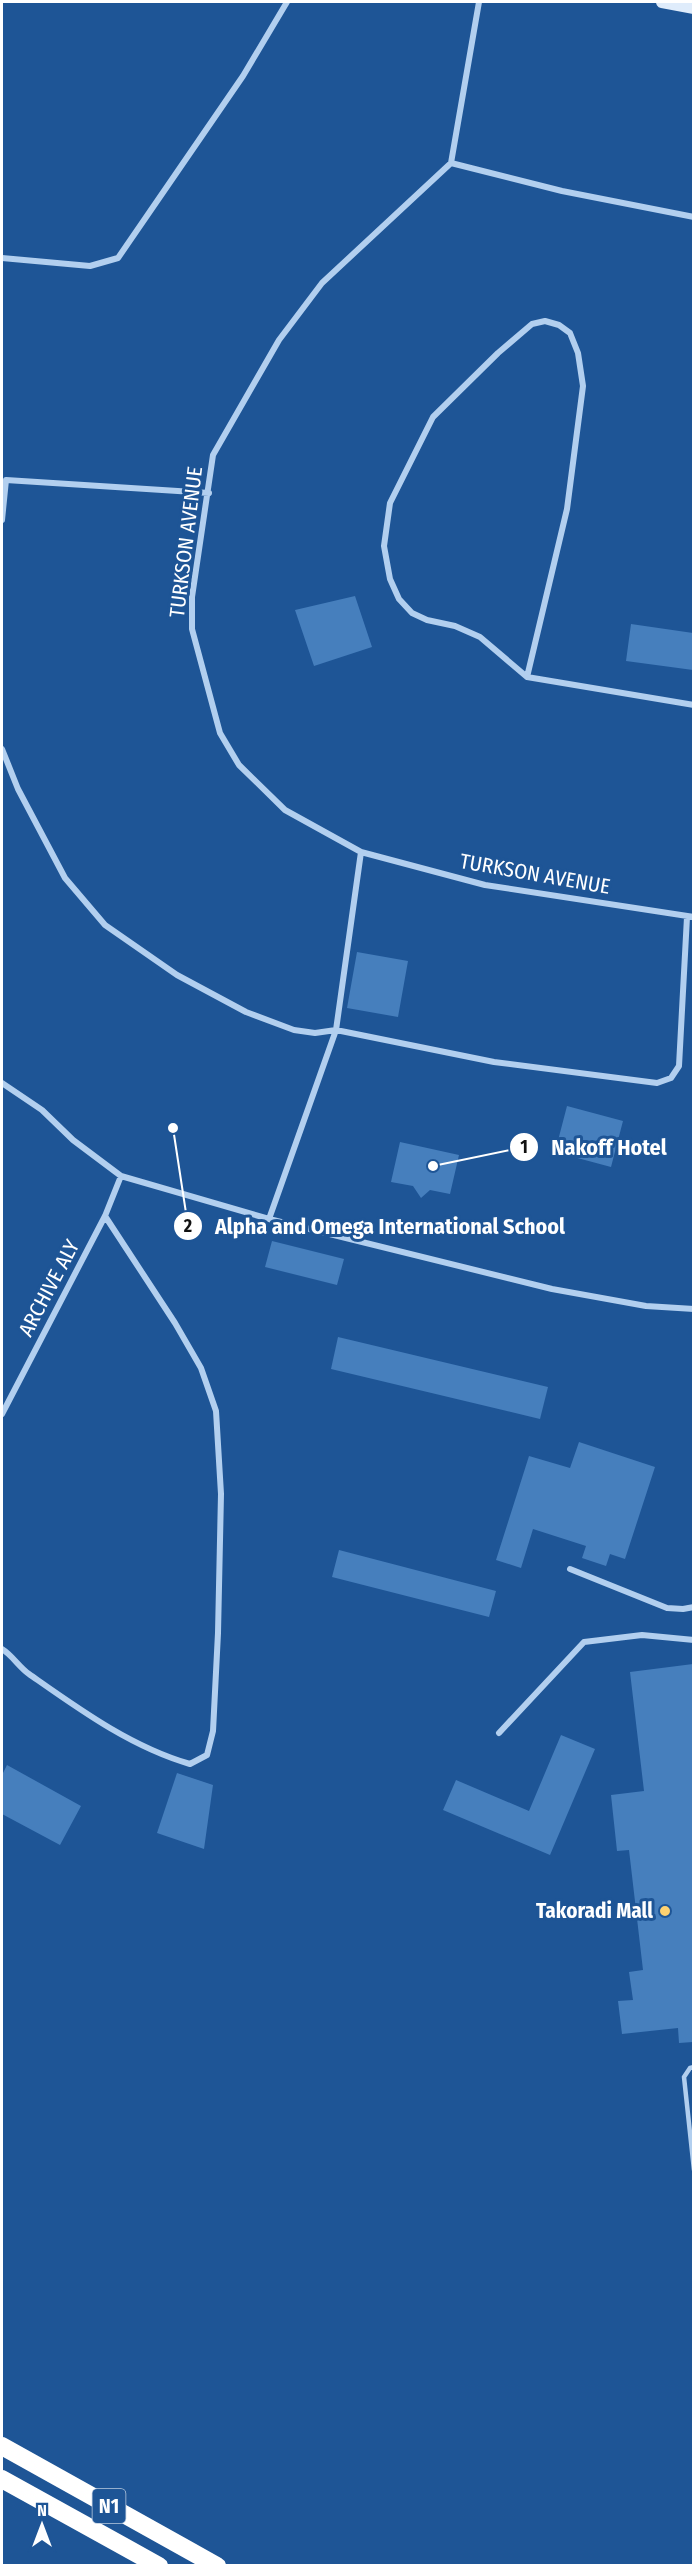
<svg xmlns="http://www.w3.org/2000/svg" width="695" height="2567" viewBox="0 0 695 2567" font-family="'Fira Sans Condensed',sans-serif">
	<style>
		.building { fill: #467fbd }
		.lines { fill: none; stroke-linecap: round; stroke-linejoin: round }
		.lane { stroke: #b2cfef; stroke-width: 4.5 }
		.street { stroke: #b2cfef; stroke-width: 6 }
		.secondary { stroke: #dfecfb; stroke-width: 12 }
		.highway { stroke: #fff; stroke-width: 18 }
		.poi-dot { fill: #fed271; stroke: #1e5596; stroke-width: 2 }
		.labels { text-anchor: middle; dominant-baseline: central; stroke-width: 6; stroke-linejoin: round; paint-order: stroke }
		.shield { fill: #1e5596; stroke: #bccce0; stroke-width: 1.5 }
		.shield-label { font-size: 20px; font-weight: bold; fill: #fff }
		.street-label { font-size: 21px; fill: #fff; stroke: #1e5596 }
		.poi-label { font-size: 21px; font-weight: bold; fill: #fff; stroke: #1e5596; text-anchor: end }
		.leader { fill: none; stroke: #fff; stroke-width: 2 }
		.callout-dot { fill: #fff; stroke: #1e5596; stroke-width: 2 }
		.mark-label { font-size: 18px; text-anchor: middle; font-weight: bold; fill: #111 }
		.callout-label { font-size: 22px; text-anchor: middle; font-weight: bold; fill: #fff; stroke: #1e5596; stroke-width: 6; stroke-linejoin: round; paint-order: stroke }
	</style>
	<rect width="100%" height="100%" fill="#1e5596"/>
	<!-- building -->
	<path class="building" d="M355 596 372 647 314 666 295 610Z
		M631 624 693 633V670L626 661Z
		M357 952 408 961 398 1017 347 1008Z
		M567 1106 623 1121 611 1167 555 1152Z
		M400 1142 459 1155 450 1194 430 1190 421 1198 413 1186 391 1182Z
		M272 1241 344 1259 337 1285 265 1267Z
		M338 1337 548 1387 540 1419 331 1369Z
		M579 1442 655 1467 625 1559 610 1554 606 1566 582 1558 586 1546 533 1529 521 1568 496 1560 529 1456 570 1468Z
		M339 1550 496 1591 489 1617 332 1577Z
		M693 1664V2042L679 2043 678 2028 622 2034 618 2001 633 2000 629 1972 643 1970 629 1850 617 1851 611 1795 644 1791 630 1672Z
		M561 1735 595 1749 550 1855 443 1810 456 1780 529 1811Z
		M7 1765 81 1806 60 1845 2 1814V1775Z
		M177 1773 213 1785 204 1849 157 1833Z"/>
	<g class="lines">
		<!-- lane -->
		<path class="lane" d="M694 2067 690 2068 684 2077 694 2170"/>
		<!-- street -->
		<path class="street" d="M479 2 451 163 562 191 694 217
			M451 163 322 283 279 340 213 455 192 597V629L220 733 239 765 285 810 361 852 485 885 694 917
			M2 258 90 266 118 258 243 76 287 2
			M2 520 6 480 209 493
			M527 677 567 509 583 386 578 353 570 333 559 325 545 321 532 324 498 353 433 417 390 503 384 546 390 579 399 599 412 613 427 620 455 626 480 637 527 677 694 705
			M2 749 18 789 65 878 105 925 177 975 246 1012 294 1030 315 1033 336 1030 494 1062 657 1083 671 1078 679 1066 687 917
			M2 1083 42 1110 73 1140 121 1176 269 1219 552 1289 646 1306 694 1309
			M269 1219 336 1030 361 852
			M2 1414 105 1216 121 1176
			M570 1569 667 1608 683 1609 694 1607
			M2 1649C12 1655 19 1667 29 1674 79 1709 131 1747 190 1764L207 1755 213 1731 218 1633 221 1494 216 1411 201 1368 175 1323 105 1216
			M499 1733 584 1642 642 1635 694 1640"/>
		<!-- secondary -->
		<path class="secondary" d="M662 2 694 8"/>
		<!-- highway -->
		<path class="highway" d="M2 2446 217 2566
			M2 2479 159 2566"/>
	</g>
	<!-- markers -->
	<circle class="poi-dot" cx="665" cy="1911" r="6"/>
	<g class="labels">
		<!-- shield labels -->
		<rect class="shield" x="92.5" y="2489" width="33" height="34" rx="4.5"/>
		<g class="shield-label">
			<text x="109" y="2506">N1</text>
		</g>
		<!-- street labels -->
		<g class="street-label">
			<text transform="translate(186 542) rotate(-83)">TURKSON AVENUE</text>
			<text transform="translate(535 874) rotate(10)">TURKSON AVENUE</text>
			<text transform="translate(49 1288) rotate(-62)">ARCHIVE ALY</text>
		</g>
		<!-- poi labels -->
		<g class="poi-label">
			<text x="653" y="1911">Takoradi Mall</text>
		</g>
	</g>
	<!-- callouts -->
	<path class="leader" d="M433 1166L524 1147M173 1128L188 1226"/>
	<g class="callout-dot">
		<circle cx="433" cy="1166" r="6"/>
		<circle cx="173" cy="1128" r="6"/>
		<circle cx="524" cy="1147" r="15"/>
		<circle cx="188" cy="1226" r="15"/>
	</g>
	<g class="mark-label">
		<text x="524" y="1153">1</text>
		<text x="188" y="1232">2</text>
	</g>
	<g class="callout-label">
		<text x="609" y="1155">Nakoff Hotel</text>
		<text x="390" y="1234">Alpha and Omega International School</text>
	</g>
	<!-- border -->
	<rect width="695" height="2567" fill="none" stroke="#ffffff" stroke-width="6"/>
	<!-- north arrow -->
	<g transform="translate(42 2525)" stroke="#1e5596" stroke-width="4.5" paint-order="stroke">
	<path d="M0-4.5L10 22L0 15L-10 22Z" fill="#ffffff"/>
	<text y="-9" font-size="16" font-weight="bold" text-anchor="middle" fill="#ffffff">N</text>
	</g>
</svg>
